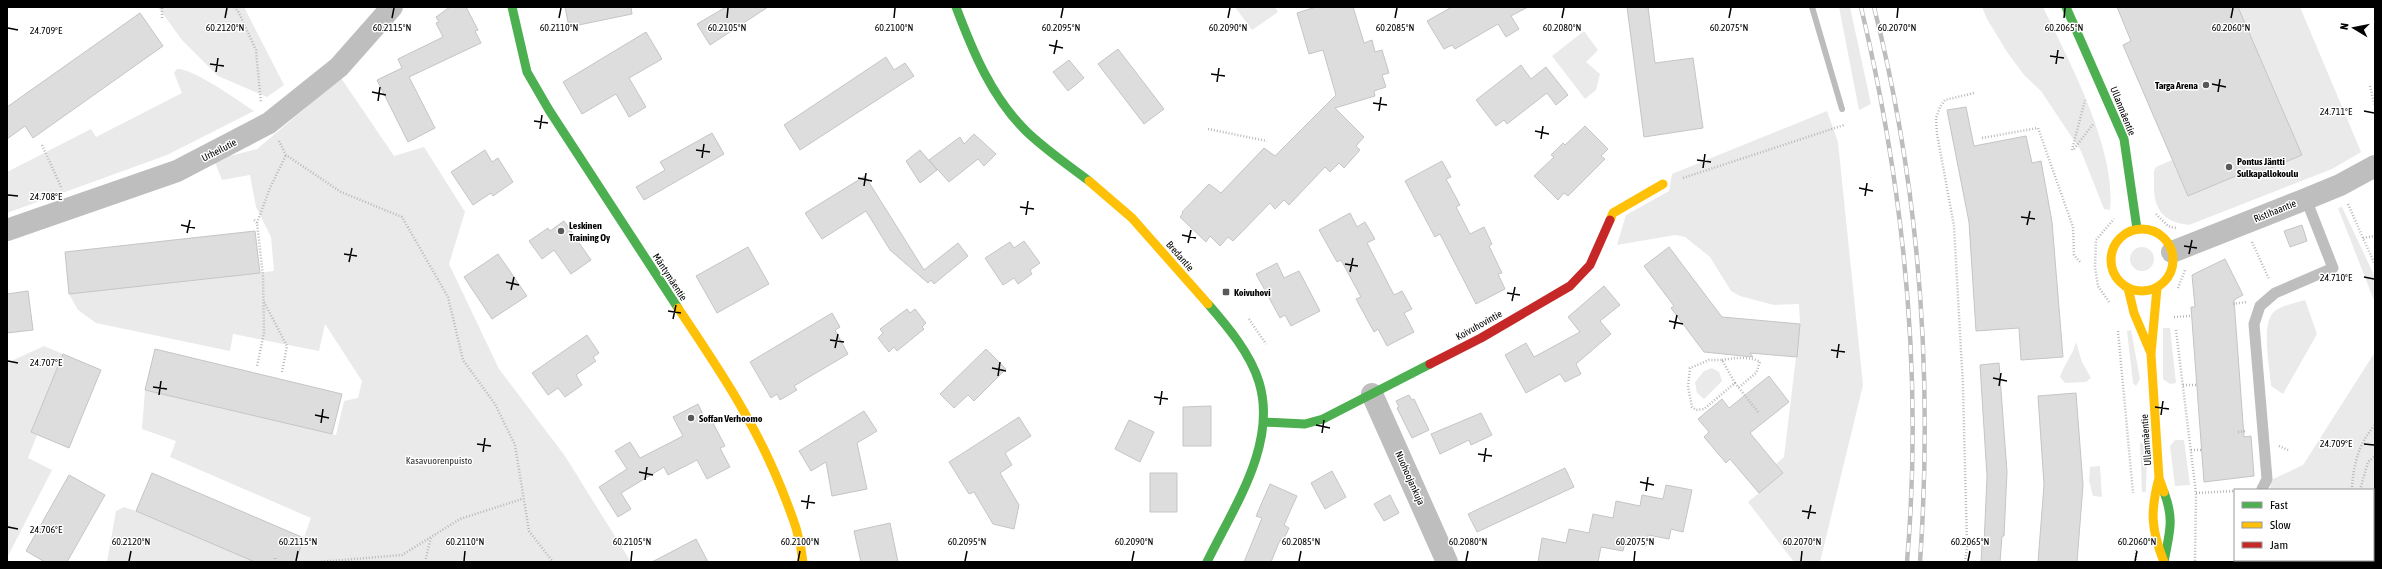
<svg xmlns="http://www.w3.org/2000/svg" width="2382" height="569" viewBox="0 0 2382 569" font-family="'Asap Condensed',sans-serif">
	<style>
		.green { fill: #eaeaea }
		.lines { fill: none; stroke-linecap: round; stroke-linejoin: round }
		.stream { stroke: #bcbcbc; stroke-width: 6 }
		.building { fill: #ddd; stroke: #c5c5c5 }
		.path { stroke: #b8b8b8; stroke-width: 2.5; stroke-dasharray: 1 2; stroke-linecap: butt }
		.lane { stroke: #bebebe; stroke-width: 11 }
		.street { stroke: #bebebe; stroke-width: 22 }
		.fast { stroke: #4caf50; stroke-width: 9 }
		.slow { stroke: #ffc107; stroke-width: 9 }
		.jam { stroke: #c62828; stroke-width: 9 }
		.rail-casing { stroke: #bdbdbd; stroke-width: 4.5 }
		.rail { stroke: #fff; stroke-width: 3; stroke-dasharray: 9; stroke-linecap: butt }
		.ticks { fill: none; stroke: #000; stroke-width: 1.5 }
		.poi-dot { fill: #595959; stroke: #fff; stroke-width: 1.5 }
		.labels { text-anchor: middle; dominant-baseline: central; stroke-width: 3; stroke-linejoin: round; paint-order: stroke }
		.poi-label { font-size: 10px; font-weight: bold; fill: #000; stroke: #fff; text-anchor: start }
		.street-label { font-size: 10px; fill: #000; stroke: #fff }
		.park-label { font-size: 10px; fill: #303030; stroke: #fff }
		.ticks-label { font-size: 10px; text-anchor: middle; fill: #000; stroke: #fff; stroke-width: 3; stroke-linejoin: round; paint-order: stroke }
	</style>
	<rect width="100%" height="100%" fill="#fff"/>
	<!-- green -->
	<path class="green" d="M158 7H244L284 85 267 97 218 76 182 40Z
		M1235 7H1275L1278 12 1252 30Z
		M1839 7H1850L1871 104 1859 110Z
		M1982 7H2043C2069 61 2117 150 2110 210L2104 209 2081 151 2041 91 2024 75 2007 52 1987 19Z
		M2238 7H2300L2361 152 2332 169 2189 225C2162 222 2153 208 2154 182 2154 177 2153 171 2156 167L2172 160 2188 196 2243 173 2246 179 2301 155Z
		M1584 31 1598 50 1586 62 1600 74 1596 90 1585 99 1552 56Z
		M177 69C193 68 239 101 254 111L167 155 7 213V172L91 129 96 137 182 93 174 73Z
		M341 78 394 156 424 147 465 212 449 264 499 369 565 456 631 562H295L311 518 170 457 176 441 142 429 145 390 336 435 344 401 358 398 362 381 325 324 319 351 233 334 230 351 96 323 78 310 69 294 274 271 271 237 256 207 250 175 222 180 214 160 257 149Z
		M1827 111 1838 142 1863 385 1820 562H1794L1748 502 1783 473 1776 464 1784 457 1800 324 1799 304 1774 305 1740 296 1731 291 1710 257 1685 237 1675 235 1617 245 1626 215 1669 191 1672 174Z
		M2342 207 2375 277V303L2338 208Z
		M2130 259a12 12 0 1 1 24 0a12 12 0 1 1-24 0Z
		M2305 300 2317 334 2283 394 2271 386C2270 368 2260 322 2275 311 2282 305 2296 303 2305 300Z
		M2163 328H2170L2176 383 2170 384 2163 379Z
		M2131 330 2140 379 2136 386 2133 383 2127 331Z
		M2076 342 2082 362 2091 378 2086 382 2065 383 2060 377C2064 364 2073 355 2076 342Z
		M44 346 63 354 31 432 37 435 28 458 52 470 7 558V363Z
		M2375 352V562H2349L2346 560H2373V490H2270L2271 480 2303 465Z
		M1712 368 1719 372 1722 381 1704 399 1697 393 1695 382 1704 371Z
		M2175 440H2184L2190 485 2175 486 2170 446Z
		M2140 442 2147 447 2146 492H2142Z
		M2100 466 2102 497 2093 496 2089 481 2090 467Z
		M124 507 136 511 255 562H107L116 511Z"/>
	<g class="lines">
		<!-- stream -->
		<path class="stream" d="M1812 7 1842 109"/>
	</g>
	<!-- building -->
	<path class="building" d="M450 7H466L478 30 475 31 481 43 409 77 435 128 408 142 377 80 402 68 398 59 443 37 436 23 439 22 436 17Z
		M565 7H631L632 14 569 27Z
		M726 7H768L710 45 697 24Z
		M1316 7H1353L1364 43 1372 40 1375 52 1382 50 1389 73 1382 75 1386 87 1374 91 1375 96 1335 108 1364 137 1356 146 1360 150 1344 168 1339 163 1330 172 1325 167 1289 205 1284 200 1275 209 1270 203 1233 241 1228 237 1220 246 1210 236 1206 242 1180 217 1183 213 1182 212 1209 184 1221 193 1264 148 1275 156 1336 95 1323 50 1309 54 1297 13Z
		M1452 7H1528L1511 16 1519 29 1506 37 1498 24 1455 49 1452 45 1444 49 1427 21Z
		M1627 7H1648L1655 63 1693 58 1703 128 1644 137Z
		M2117 7H2238L2302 155 2245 179 2243 173 2188 196 2123 45 2131 41Z
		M140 13 163 46 33 138 25 126 7 139V107Z
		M646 32 662 59 629 78 646 107 629 117 616 94 582 114 563 82Z
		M1118 49 1164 109 1144 124 1098 64Z
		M886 57 894 70 905 63 914 76 800 150 784 125Z
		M1069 60 1084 78 1068 91 1053 72Z
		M1521 65 1531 79 1546 67 1568 95 1556 105 1547 93 1507 124 1504 120 1496 126 1476 100Z
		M1966 107 1974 146 2026 136 2032 163 2041 161 2052 222 2063 357 2021 360 2019 328 1976 331 1969 222 1947 110Z
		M1585 126 1608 149 1601 156 1605 159 1568 196 1564 193 1558 200 1534 176 1554 157 1551 155 1563 143 1565 145Z
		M712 133 724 154 644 200 636 187 665 170 660 162Z
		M974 134 996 154 984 166 978 159 949 182 929 160 960 137 964 144Z
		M485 150 492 162 498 158 513 182 493 196 491 193 473 205 451 172Z
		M920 150 937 170 920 183 906 161Z
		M1442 161 1451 177 1446 179 1460 205 1456 207 1470 234 1484 227 1492 244 1489 246 1502 273 1498 274 1505 289 1476 304 1440 234 1435 237 1405 181Z
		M865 176 924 270 958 243 968 256 934 284 931 280 928 283 890 250 866 211 822 239 805 213Z
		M1350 213 1357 227 1365 222 1375 239 1367 243 1394 295 1402 291 1412 309 1404 313 1414 332 1387 346 1378 329 1374 332 1356 299 1361 297 1341 260 1337 262 1319 230Z
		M564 221 591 260 571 274 554 250 542 259 529 241 548 228 550 231Z
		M2302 225 2307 241 2290 247 2284 231Z
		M255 231 260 273 69 294 65 252Z
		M1024 241 1040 263 1030 270 1032 274 1018 284 1014 278 1003 285 985 258 1010 242 1014 248Z
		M748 247 769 284 717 313 696 276Z
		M1669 247 1722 317 1800 324 1797 357 1750 353 1753 357 1704 352 1671 308 1674 306 1644 266Z
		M498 254 527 296 492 319 464 277Z
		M2225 259 2243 295 2234 300 2244 437 2251 436 2254 476 2204 482 2191 307H2195L2192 275Z
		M1277 263 1284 278 1299 271 1320 311 1291 326 1285 315 1280 318 1256 274Z
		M1604 286 1620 305 1600 321 1611 334 1576 364 1581 374 1565 382 1560 374 1526 393 1505 355 1526 343 1534 357 1580 332 1568 317Z
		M28 291 33 330 7 333V294Z
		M907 309 910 313 915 309 926 323 922 327 924 329 897 351 894 347 889 352 878 338 883 333 880 329Z
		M832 313 840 327 835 330 848 354 794 386 797 390 780 400 777 394 771 398 750 362Z
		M587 335 599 353 593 357 596 361 576 375 582 385 565 397 558 388 548 395 532 373Z
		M155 349 342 394 332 434 145 390Z
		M986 349 1006 369 974 401 968 395 954 408 940 394Z
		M63 354 101 370 69 448 31 432Z
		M1999 363 2007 472 2004 536H2002L2000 562H1981L1982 545H1984L1987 476 1980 365Z
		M1769 376 1789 402 1750 433 1783 473 1759 493 1730 459 1726 463 1704 437 1709 432 1698 419 1722 399 1729 408Z
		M2076 393 2083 485 2077 562H2038L2044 485 2038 396Z
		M1409 395 1412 400 1414 399 1429 430 1412 438 1397 408 1399 407 1396 401Z
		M698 404 707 423 712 421 725 446 720 448 730 467 707 479 697 460 668 475 664 467 621 493 631 509 618 517 599 487 627 469 615 451 630 442 640 458 683 436 673 417Z
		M1211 406V446H1183V407Z
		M864 411 877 431 857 443 867 489 832 496 826 462 811 471 799 451Z
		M1481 413 1492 435 1471 445 1469 440 1440 454 1431 434Z
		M1019 417 1031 436 1005 453 1012 465 1000 473 1019 505 1014 529 993 524 974 492 969 494 949 462Z
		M1129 420 1154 432 1140 462 1115 449Z
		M1565 468 1574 487 1477 532 1468 514Z
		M1332 471 1346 497 1325 509 1311 483Z
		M152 473 304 538 295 562H255L136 511Z
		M1150 473H1177V512H1150Z
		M69 475 105 495 67 562H45L26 551Z
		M1270 484 1297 496 1284 525 1289 528 1283 541 1280 540 1271 562H1244L1262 518 1256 516Z
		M1666 485 1692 490 1683 532 1671 529 1669 539 1648 535 1646 546 1625 542 1623 551 1601 547 1598 562H1538L1542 538 1566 543 1569 529 1589 533 1593 514 1613 518 1616 501 1640 506 1642 495 1663 499Z
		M1390 495 1399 513 1384 521 1374 504Z
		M890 523 898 562H861L854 531Z
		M696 539 708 562H652Z"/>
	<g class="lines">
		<!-- path -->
		<path class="path" d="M234 7 238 11 256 50 261 103
			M162 18V7
			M2370 86 2375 107
			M1208 129 1267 141
			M1982 138 2038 128 2073 227 2074 255 2080 262
			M279 141 286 155 341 192 402 217 448 297 463 360 495 404 515 445 529 531 553 562
			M42 145 62 189
			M2074 149 2094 123
			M2072 150 2085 100
			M1683 178 1844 125
			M2348 204 2375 265
			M2156 214 2168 226 2176 228
			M254 220 257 223 263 276 264 333 257 366
			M257 223 270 188 286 155
			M2363 238 2375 236
			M2252 242 2269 279
			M2178 288 2185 270
			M264 302 287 346 282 372
			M2109 302 2098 286 2095 267 2096 240 2114 219
			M2233 304 2246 302
			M2174 317 2191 316
			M1249 319 1266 344
			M2176 330 2196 493 2195 562
			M2118 331 2133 493
			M1722 360C1732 358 1752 356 1760 362L1756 373 1738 388
			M1735 383 1722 360H1709L1690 368 1688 387 1692 407 1696 410 1704 409 1735 383 1758 412
			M2183 385H2196
			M2238 432 2247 431
			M2279 446 2288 450
			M2191 450H2201
			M2352 490C2353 466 2358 444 2375 425
			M2360 490 2368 462 2375 456
			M2196 493 2235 491
			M2373 493H2375
			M2373 515 2375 517
			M2136 550V562
			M275 558V562
			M2307 560 2308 562
			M318 562 402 555 460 519 522 499
			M425 562 431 537
			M1965 562 1967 547 1963 386 1954 226 1937 134 1936 118 1940 107 1945 100 1974 93"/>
		<!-- lane -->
		<path class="lane" d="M2262 489 2267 479 2254 324 2260 306 2275 293 2333 268 2306 199"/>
		<!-- street -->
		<path class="street" d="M7 230 177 171 269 123 339 67 392 7
			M2172 252 2306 199 2340 185 2375 166
			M1372 394 1447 562"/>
		<!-- fast -->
		<path class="fast" d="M512 7 527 72 549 110 678 308
			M956 7C973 52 992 98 1027 132 1046 150 1068 165 1089 181
			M2066 7 2124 139 2137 229
			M1264 422 1305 424 1323 419 1430 364
			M1207 562C1233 508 1278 444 1259 382 1250 353 1228 327 1208 304
			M2164 562C2169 533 2175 521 2164 492"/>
		<!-- slow -->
		<path class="slow" d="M1089 181 1132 218 1208 304
			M1610 220 1613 213 1663 184
			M2111 260a31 31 0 1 1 62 0a31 31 0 1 1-62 0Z
			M2128 288 2134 313 2150 351
			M2157 288 2151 354 2159 478 2164 492
			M678 308C718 368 755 422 782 490 792 516 800 534 803 562
			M2159 478C2150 512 2151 529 2164 562"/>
		<!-- jam -->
		<path class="jam" d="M1430 364 1481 338 1570 286 1590 265 1610 220"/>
		<!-- rail casing -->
		<g class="rail-casing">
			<path id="rail" d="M1861 7C1904 188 1923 376 1907 562
				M1874 7C1920 189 1933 375 1920 562"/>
		</g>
		<!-- rail -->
		<use href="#rail" class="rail"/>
	</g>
	<!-- ticks -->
	<path class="ticks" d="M225 18 227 8M392 18 394 8M559 18 561 8M727 18 728 8M894 18 895 8M1061 18 1063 8M1228 18 1230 8M1395 18 1397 8M1562 18 1564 8M1729 18 1731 8M1897 18 1898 8M2064 18 2065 8M2231 18 2233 8M8 28 18 30M1049 45 1063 48M1054 54 1057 40M2050 56 2064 58M210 64 224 66M2056 64 2058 50M216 72 218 58M1211 74 1225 76M1217 82 1219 68M2212 84 2226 87M372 92 386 95M2218 92 2220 79M378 101 380 87M1373 103 1387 105M1379 111 1381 97M2364 111 2374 113M534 121 548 123M540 129 542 115M1535 131 1549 134M1541 139 1543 126M696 150 710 152M702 158 704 144M1697 160 1711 162M1703 168 1705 154M858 178 872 181M864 186 866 173M1859 188 1873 191M8 195 18 196M1865 196 1867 183M1020 207 1034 209M1026 215 1028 201M2021 217 2035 219M181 225 195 228M2027 225 2030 211M187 233 190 220M1182 235 1196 238M1188 243 1191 230M2184 246 2197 248M344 254 357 256M2189 254 2192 240M349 262 352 248M1345 264 1358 266M1350 272 1353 258M2364 277 2374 279M506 282 519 285M511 290 514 277M1507 293 1520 295M1512 301 1515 287M668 311 681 313M673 319 676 305M1669 321 1683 324M1674 329 1677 315M830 340 844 342M835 348 838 334M1831 350 1845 352M1837 358 1839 344M8 361 18 363M992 368 1006 371M998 376 1000 362M1993 378 2007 381M1999 386 2001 373M153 387 167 389M159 395 161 381M1154 397 1168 399M1160 405 1162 391M2155 407 2169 409M315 415 329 418M2161 415 2163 401M321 423 323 409M1316 425 1330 428M1322 433 1324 420M477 444 491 446M2364 444 2374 445M483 452 485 438M1478 454 1492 456M1484 462 1486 448M639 472 653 475M645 480 647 467M1640 482 1654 485M1646 491 1648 477M801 501 815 503M807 509 809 495M1802 511 1816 513M1808 519 1811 505M8 527 18 529M129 561 131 551M296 561 298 551M464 561 465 551M631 561 632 551M798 561 800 551M965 561 967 551M1132 561 1134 551M1299 561 1301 551M1466 561 1468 551M1634 561 1635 551M1801 561 1802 551M1968 561 1970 551M2135 561 2137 551"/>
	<!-- markers -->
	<g class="poi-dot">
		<circle cx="2206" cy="85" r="4"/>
		<circle cx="2229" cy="167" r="4"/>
		<circle cx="561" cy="231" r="4"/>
		<rect x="1222" y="288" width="8" height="8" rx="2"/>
		<circle cx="691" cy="418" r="4"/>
	</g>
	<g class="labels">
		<!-- poi labels -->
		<g class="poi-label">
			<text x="2198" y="85" text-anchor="end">Targa Arena</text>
			<text x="2237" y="161">Pontus Jäntti<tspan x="2237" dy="12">Sulkapallokoulu</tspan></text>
			<text x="569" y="225">Leskinen<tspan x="569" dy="12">Training Oy</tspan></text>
			<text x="1234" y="292">Koivuhovi</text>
			<text x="699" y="418">Soffan Verhoomo</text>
		</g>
		<!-- street labels -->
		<g class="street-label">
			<text transform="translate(2123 111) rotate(68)">Ullanmäentie</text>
			<text transform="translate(219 150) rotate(-27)">Urheilutie</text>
			<text transform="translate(2275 211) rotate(-22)">Ristihaantie</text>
			<text transform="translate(1180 256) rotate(49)">Bredantie</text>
			<text transform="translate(670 277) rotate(57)">Mäntymäentie</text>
			<text transform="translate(1479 325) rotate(-29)">Koivuhovintie</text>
			<text transform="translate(2146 440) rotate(-94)">Ullanmäentie</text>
			<text transform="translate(1410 478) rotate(66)">Nuohoojankuja</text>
		</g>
		<!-- park labels -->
		<g class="park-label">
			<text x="439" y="460">Kasavuorenpuisto</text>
		</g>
	</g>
	<g class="ticks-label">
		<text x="225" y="31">60.2120°N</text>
		<text x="392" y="31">60.2115°N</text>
		<text x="559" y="31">60.2110°N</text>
		<text x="727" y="31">60.2105°N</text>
		<text x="894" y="31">60.2100°N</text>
		<text x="1061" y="31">60.2095°N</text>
		<text x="1228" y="31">60.2090°N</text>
		<text x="1395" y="31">60.2085°N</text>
		<text x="1562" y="31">60.2080°N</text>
		<text x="1729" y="31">60.2075°N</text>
		<text x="1897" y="31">60.2070°N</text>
		<text x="2064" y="31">60.2065°N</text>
		<text x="2231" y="31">60.2060°N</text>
		<text x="46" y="34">24.709°E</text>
		<text x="2336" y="115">24.711°E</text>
		<text x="46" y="200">24.708°E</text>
		<text x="2336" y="281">24.710°E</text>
		<text x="46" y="366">24.707°E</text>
		<text x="2336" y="447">24.709°E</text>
		<text x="46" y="533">24.706°E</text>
		<text x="131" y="545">60.2120°N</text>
		<text x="298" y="545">60.2115°N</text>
		<text x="465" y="545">60.2110°N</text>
		<text x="632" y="545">60.2105°N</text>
		<text x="800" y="545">60.2100°N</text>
		<text x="967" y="545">60.2095°N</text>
		<text x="1134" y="545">60.2090°N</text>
		<text x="1301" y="545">60.2085°N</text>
		<text x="1468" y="545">60.2080°N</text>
		<text x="1635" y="545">60.2075°N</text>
		<text x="1802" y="545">60.2070°N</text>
		<text x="1970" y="545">60.2065°N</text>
		<text x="2137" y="545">60.2060°N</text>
	</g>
	<!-- border -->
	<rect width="2382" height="569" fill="none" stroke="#000000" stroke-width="16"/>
	<!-- legend -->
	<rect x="2234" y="489" width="140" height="72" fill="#ffffff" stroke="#999999"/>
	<rect x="2242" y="502" width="20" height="6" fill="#4caf50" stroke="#999999"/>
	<text x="2270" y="509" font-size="12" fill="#000000">Fast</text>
	<rect x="2242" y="522" width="20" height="6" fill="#ffc107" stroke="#999999"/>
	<text x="2270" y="529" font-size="12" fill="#000000">Slow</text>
	<rect x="2242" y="542" width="20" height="6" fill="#c62828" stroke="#999999"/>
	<text x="2270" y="549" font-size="12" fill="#000000">Jam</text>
	<!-- north arrow -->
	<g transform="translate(2354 28) rotate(280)" stroke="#ffffff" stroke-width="3" paint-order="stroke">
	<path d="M0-3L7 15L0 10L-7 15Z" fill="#000000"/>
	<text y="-6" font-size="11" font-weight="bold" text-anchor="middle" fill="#000000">N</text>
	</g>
</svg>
